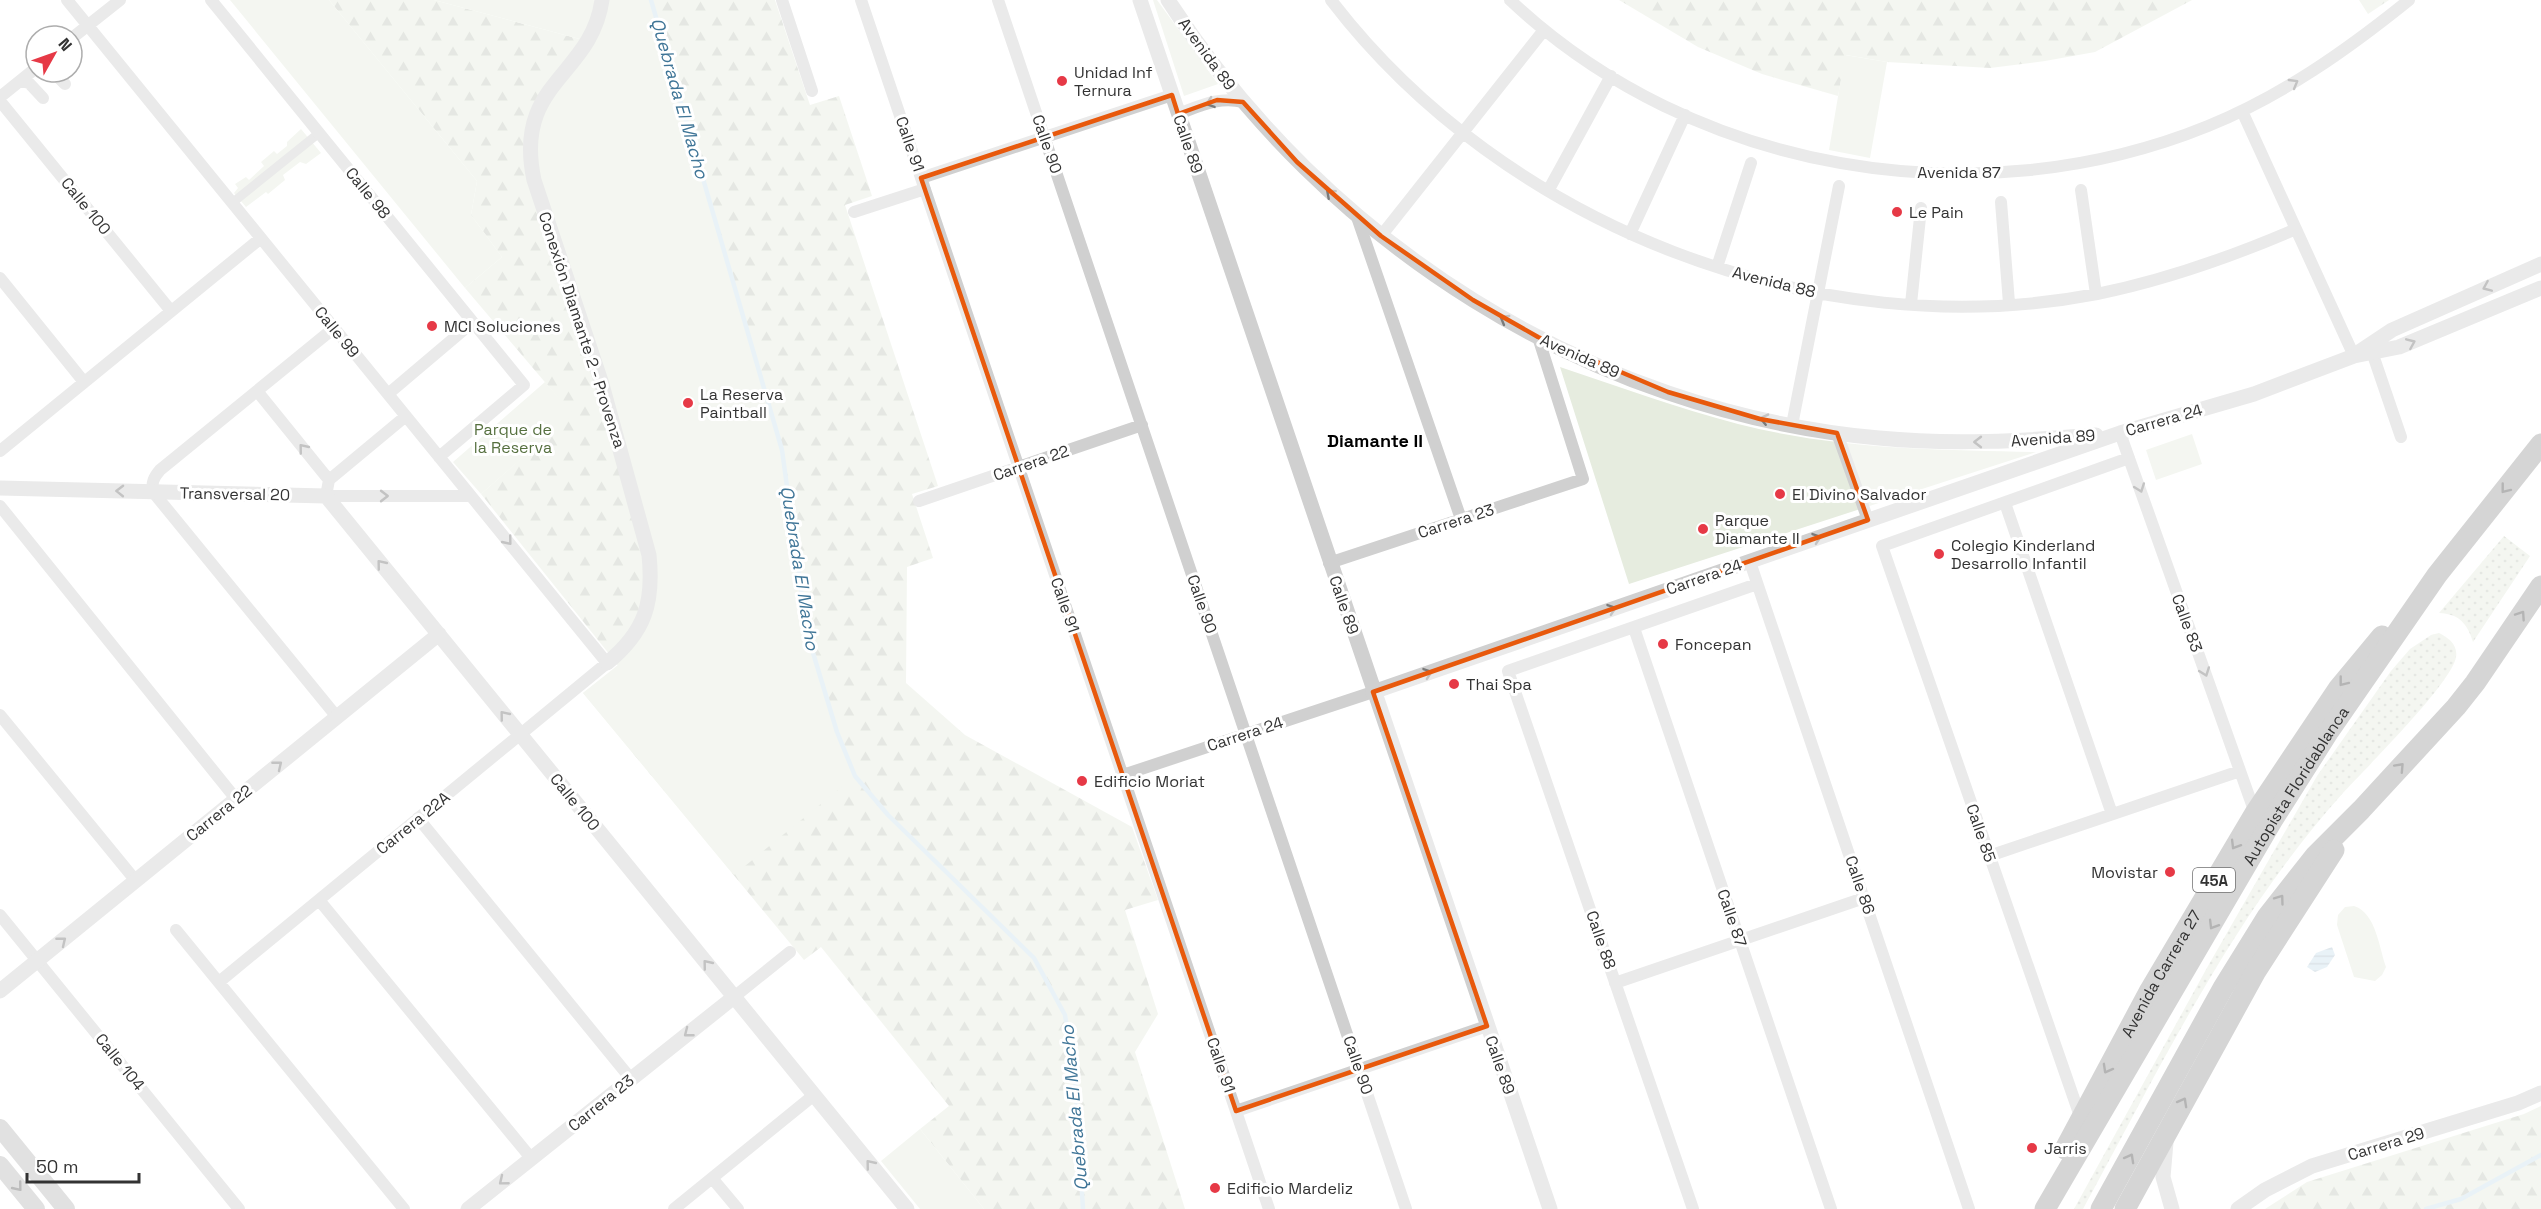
<svg xmlns="http://www.w3.org/2000/svg" width="2541" height="1209" viewBox="0 0 2541 1209" font-family="'Space Grotesk',sans-serif">
	<style>
		.grass { fill: url(#grass-dots) }
		.forest { fill: url(#forest-firs) }
		.park { fill: #e6ecdf }
		.water { fill: url(#water-rules) }
		.lines { fill: none; stroke-linecap: round; stroke-linejoin: round }
		.stream { stroke: #cfe2ee; stroke-width: 4.5 }
		.pedestrian { stroke: #d0d0d0; stroke-width: 9 }
		.minor { stroke: #d0d0d0; stroke-width: 12 }
		.tertiary { stroke: #d0d0d0; stroke-width: 15 }
		.secondary { stroke: #bdbdbd; stroke-width: 18 }
		.trunk { stroke: #a2a2a2; stroke-width: 21 }
		.oneway { stroke: #7a7a7a }
		.oneway2 { stroke: #5a5a5a }
		.oneway3 { stroke: #6a6a6a }
		.marked { fill: none; stroke: #e8590c; stroke-width: 4.5; stroke-linejoin: round }
		.poi-dot { fill: #e63946; stroke: #fff; stroke-width: 2 }
		.labels { text-anchor: middle; dominant-baseline: central; stroke-width: 6; stroke-linejoin: round; paint-order: stroke }
		.shield { fill: #fff; stroke: #707070; stroke-width: 1.5 }
		.shield-label { font-size: 15px; font-weight: bold; fill: #333 }
		.street-label { font-size: 16px; fill: #333; stroke: #fff }
		.poi-label { font-size: 16px; fill: #333; stroke: #fff; text-anchor: start }
		.park-label { font-size: 16px; fill: #56703f; stroke: #fff }
		.water-label { font-size: 18px; font-style: italic; fill: #3f7597; stroke: #fff }
		.neighbourhood-label { font-size: 18px; font-weight: bold; fill: #000; stroke: #fff }
	</style>
	<defs>
		<pattern id="grass-dots" width="8" height="8" patternUnits="userSpaceOnUse" patternTransform="scale(1.5)"><rect width="8" height="8" fill="#e6ecdf"/><path d="M2 2h.1M6 6h.1" fill="none" stroke="#c6cbc0" stroke-width="1.8" stroke-linecap="round"/></pattern>
		<pattern id="forest-firs" width="22" height="20" patternUnits="userSpaceOnUse" patternTransform="scale(1.5)"><rect width="22" height="20" fill="#e6ecdf"/><path d="M5 1l3.5 6h-7zM16 11l3.5 6h-7z" fill="#c6cbc0"/></pattern>
		<pattern id="water-rules" width="6" height="5" patternUnits="userSpaceOnUse" patternTransform="scale(1.5)"><rect width="6" height="5" fill="#cfe2ee"/><path d="M0 2.5h6" fill="none" stroke="#b2c2cd"/></pattern>
	</defs>
	<rect width="100%" height="100%" fill="#fff"/>
	<!-- grass -->
	<path class="grass" d="M2504 536 2530 556 2473 642C2467 623 2459 614 2439 613Z
		M2439 633C2449 638 2458 645 2456 657 2452 683 2365 769 2343 793 2233 915 2161 1066 2083 1209H2074L2208 966 2317 776 2391 671 2410 649 2431 635Z"/>
	<!-- forest -->
	<path class="forest" d="M329 0H434L587 41 601 2 593 0H775L810 105 839 96 872 196 845 205 938 486 912 494 933 558 907 567 906 683 965 735 1132 827 1158 900 1125 910 1158 1014 1135 1052 1185 1209H984L920 1129 949 1106 821 947 804 960 583 693 618 665 481 494 572 414 465 288 502 257 471 215 477 181Z
		M1619 0H2192L2095 52 2045 61 1990 68 1887 62 1846 55 1838 96 1762 74 1698 47Z
		M2359 0H2389L2368 14Z
		M2541 1106V1209H2265L2307 1182 2524 1114Z"/>
	<!-- park -->
	<path class="park" d="M230 0H329L477 181 471 215 502 257 465 288Z
		M434 0H593L601 2 602 0H651L782 450 807 633 837 732 855 776 734 875 583 693 618 666 613 659 641 625 649 555 534 180 532 128 587 41Z
		M1153 0H1157L1218 84 1184 96Z
		M1845 55 1887 62 1870 158 1829 150Z
		M301 129 321 153 306 164 300 162 283 175 285 180 268 194 266 192 246 207 234 193 238 188 235 184 246 177 249 180 264 166 261 162 274 151 277 154 287 146V142Z
		M1560 367C1619 387 1678 408 1738 424 1835 449 1936 450 2036 452L1629 584Z
		M545 382 573 414 481 494 453 462Z
		M2192 434 2202 464 2156 480 2146 450Z
		M2354 906C2376 913 2379 947 2386 967L2382 975 2375 981 2354 977 2337 925 2338 915 2345 907Z
		M920 1129 984 1209H920L881 1161Z"/>
	<!-- water -->
	<path class="water" d="M2332 947 2335 955 2327 967 2315 972 2307 967 2316 953Z"/>
	<g class="lines">
		<!-- stream -->
		<path class="stream" d="M651 0 782 450 807 633 837 732 855 776 888 815 1034 958 1065 1015 1075 1079 1083 1209
			M2426 1209 2461 1199 2541 1155"/>
		<!-- pedestrian -->
		<path class="pedestrian" d="M232 203 319 133"/>
		<!-- minor -->
		<path class="minor" d="M67 0 607 663 219 982
			M211 0 524 385 439 457
			M782 0 812 91
			M861 0 1269 1209
			M998 0 1406 1209
			M1331 0C1504 226 1817 348 2097 294 2166 280 2231 257 2296 229
			M1510 0C1693 173 1977 220 2208 126 2282 96 2347 50 2409 0
			M72 38 120 0
			M53 72 65 84
			M20 81 29 83 43 98
			M0 97 36 68
			M0 101 171 311
			M2242 111 2354 356
			M1178 114C1200 106 1219 96 1243 102
			M921 178 1172 95
			M2081 190 2096 294
			M1548 191 1611 76
			M2001 202 2009 303
			M854 212 925 189
			M1357 217 1461 519
			M1630 234 1685 115
			M1381 236 1544 30
			M1717 267 1751 163
			M0 278 84 382
			M1911 304 1921 208
			M334 328 160 470C154 477 151 483 153 492L337 717
			M2372 352 2401 437
			M257 391 329 480 326 496H471
			M388 394 473 322
			M1792 425 1839 186
			M1837 433 1868 520
			M2120 433 2255 813
			M0 451 261 238
			M329 480 406 416
			M919 501 1142 425
			M2005 503 2112 814
			M0 506 236 799
			M1750 562 1969 1209
			M1329 563 1583 479 1538 337
			M1634 628 1831 1209
			M0 715 136 881
			M1123 775 1373 692
			M418 818 631 1079
			M1989 856 2240 771
			M319 900 531 1158
			M0 915 239 1209
			M176 930 404 1209
			M1615 983 1864 898
			M734 997 790 952
			M1236 1111 1487 1026
			M2081 1119 1882 546 2129 458
			M712 1178 738 1209
			M674 1209 814 1095
			M1693 1209 1508 671 1757 584"/>
		<!-- tertiary -->
		<path class="tertiary" d="M602 0C591 77 513 82 534 180L601 381 649 555C654 603 645 632 607 663
			M1140 0 1550 1209
			M1168 0C1325 243 1589 412 1879 438 1952 445 2023 441 2096 435
			M2359 352 2392 330 2541 264
			M0 488 326 496 907 1209
			M1373 692 2120 433 2254 394 2354 356 2399 347 2541 288
			M0 991 439 634
			M2166 1142 2163 1177 2172 1209
			M468 1209 734 997
			M2238 1209 2265 1190 2312 1166 2518 1103 2541 1093"/>
		<!-- secondary -->
		<path class="secondary" d="M0 1128 66 1209
			M0 1165 36 1209"/>
		<!-- trunk -->
		<g class="trunk">
			<path id="s1" d="M2065 1149 2150 990 2255 813 2338 689 2382 636"/>
			<path id="s2" d="M2045 1209 2272 821 2329 731 2437 575 2541 444"/>
			<path d="M2101 1209 2223 988 2267 917 2315 856 2361 810 2456 707 2475 683 2541 586"/>
			<path d="M2125 1209 2256 971 2334 850"/>
		</g>
	</g>
	<!-- one-way arrows -->
	<defs><path id="oneway-chevron" d="M-2-3.5L2.5 0L-2 3.5" fill="none" stroke-width="1.6" stroke-linecap="round" stroke-linejoin="round" transform="scale(1.5)"/></defs>
	<g class="oneway">
		<use href="#oneway-chevron" transform="translate(2294 83) rotate(-30)"/>
		<use href="#oneway-chevron" transform="translate(1210 103) rotate(161)"/>
		<use href="#oneway-chevron" transform="translate(1330 193) rotate(-138)"/>
		<use href="#oneway-chevron" transform="translate(2487 287) rotate(157)"/>
		<use href="#oneway-chevron" transform="translate(1504 319) rotate(-150)"/>
		<use href="#oneway-chevron" transform="translate(2411 343) rotate(-23)"/>
		<use href="#oneway-chevron" transform="translate(1764 419) rotate(-167)"/>
		<use href="#oneway-chevron" transform="translate(1978 442) rotate(180)"/>
		<use href="#oneway-chevron" transform="translate(303 448) rotate(-129)"/>
		<use href="#oneway-chevron" transform="translate(2140 488) rotate(70)"/>
		<use href="#oneway-chevron" transform="translate(120 491) rotate(-179)"/>
		<use href="#oneway-chevron" transform="translate(384 496)"/>
		<use href="#oneway-chevron" transform="translate(1817 538) rotate(-19)"/>
		<use href="#oneway-chevron" transform="translate(508 541) rotate(51)"/>
		<use href="#oneway-chevron" transform="translate(381 564) rotate(-129)"/>
		<use href="#oneway-chevron" transform="translate(1612 609) rotate(-19)"/>
		<use href="#oneway-chevron" transform="translate(2205 672) rotate(70)"/>
		<use href="#oneway-chevron" transform="translate(1428 673) rotate(-19)"/>
		<use href="#oneway-chevron" transform="translate(504 715) rotate(-129)"/>
		<use href="#oneway-chevron" transform="translate(278 765) rotate(-39)"/>
		<use href="#oneway-chevron" transform="translate(62 941) rotate(-39)"/>
		<use href="#oneway-chevron" transform="translate(707 964) rotate(-129)"/>
		<use href="#oneway-chevron" transform="translate(688 1033) rotate(142)"/>
		<use href="#oneway-chevron" transform="translate(870 1164) rotate(-129)"/>
		<use href="#oneway-chevron" transform="translate(503 1181) rotate(141)"/>
	</g>
	<g class="oneway2">
		<use href="#oneway-chevron" transform="translate(2505 489) rotate(128)"/>
		<use href="#oneway-chevron" transform="translate(2521 615) rotate(-56)"/>
		<use href="#oneway-chevron" transform="translate(2343 682) rotate(128)"/>
		<use href="#oneway-chevron" transform="translate(2400 767) rotate(-47)"/>
		<use href="#oneway-chevron" transform="translate(2235 845) rotate(121)"/>
		<use href="#oneway-chevron" transform="translate(2280 899) rotate(-54)"/>
		<use href="#oneway-chevron" transform="translate(2213 925) rotate(121)"/>
		<use href="#oneway-chevron" transform="translate(2107 1069) rotate(119)"/>
		<use href="#oneway-chevron" transform="translate(2183 1102) rotate(-61)"/>
		<use href="#oneway-chevron" transform="translate(2130 1158) rotate(-61)"/>
	</g>
	<use class="oneway3" href="#oneway-chevron" transform="translate(18 1187) rotate(51)"/>
	<!-- marked area -->
	<path d="M0 0H2541V1209H0ZM1172 95 1178 114 1217 100 1243 102 1297 162 1381 236 1473 300 1538 337 1668 392 1760 419 1837 433 1868 520 1373 692 1487 1026 1236 1111 921 178Z" fill="#fff" fill-opacity=".55" fill-rule="evenodd"/>
	<path class="marked" d="M1172 95 1178 114 1217 100 1243 102 1297 162 1381 236 1473 300 1538 337 1668 392 1760 419 1837 433 1868 520 1373 692 1487 1026 1236 1111 921 178Z"/>
	<!-- markers -->
	<g class="poi-dot">
		<circle cx="1062" cy="81" r="6"/>
		<circle cx="1897" cy="212" r="6"/>
		<circle cx="432" cy="326" r="6"/>
		<circle cx="688" cy="403" r="6"/>
		<circle cx="1780" cy="494" r="6"/>
		<circle cx="1703" cy="529" r="6"/>
		<circle cx="1939" cy="554" r="6"/>
		<circle cx="1663" cy="644" r="6"/>
		<circle cx="1454" cy="684" r="6"/>
		<circle cx="1082" cy="781" r="6"/>
		<circle cx="2170" cy="872" r="6"/>
		<circle cx="2032" cy="1148" r="6"/>
		<circle cx="1215" cy="1188" r="6"/>
	</g>
	<g class="labels">
		<!-- shield labels -->
		<rect class="shield" x="2193" y="868" width="42" height="24" rx="4.5"/>
		<g class="shield-label">
			<text x="2214" y="880">45A</text>
		</g>
		<!-- street labels -->
		<g class="street-label">
			<text transform="translate(1207 54) rotate(54)">Avenida 89</text>
			<text transform="translate(910 144) rotate(71)">Calle 91</text>
			<text transform="translate(1047 144) rotate(71)">Calle 90</text>
			<text transform="translate(1188 144) rotate(71)">Calle 89</text>
			<text x="1959" y="172">Avenida 87</text>
			<text transform="translate(368 193) rotate(51)">Calle 98</text>
			<text transform="translate(86 206) rotate(51)">Calle 100</text>
			<text transform="translate(1774 282) rotate(14)">Avenida 88</text>
			<text transform="translate(582 330) rotate(72)">Conexión Diamante 2 - Provenza</text>
			<text transform="translate(337 332) rotate(51)">Calle 99</text>
			<text transform="translate(1580 356) rotate(24)">Avenida 89</text>
			<text transform="translate(2164 420) rotate(-16)">Carrera 24</text>
			<text transform="translate(2053 438) rotate(-4)">Avenida 89</text>
			<text transform="translate(1031 463) rotate(-19)">Carrera 22</text>
			<text transform="translate(235 494) rotate(1)">Transversal 20</text>
			<text transform="translate(1456 521) rotate(-18)">Carrera 23</text>
			<text transform="translate(1704 577) rotate(-19)">Carrera 24</text>
			<text transform="translate(1202 604) rotate(71)">Calle 90</text>
			<text transform="translate(1065 605) rotate(71)">Calle 91</text>
			<text transform="translate(1344 605) rotate(71)">Calle 89</text>
			<text transform="translate(2187 623) rotate(70)">Calle 83</text>
			<text transform="translate(1245 734) rotate(-18)">Carrera 24</text>
			<text stroke="none"><textPath href="#s2" startOffset="492">Autopista Floridablanca</textPath></text>
			<text transform="translate(575 802) rotate(51)">Calle 100</text>
			<text transform="translate(219 813) rotate(-39)">Carrera 22</text>
			<text transform="translate(413 823) rotate(-39)">Carrera 22A</text>
			<text transform="translate(1981 833) rotate(71)">Calle 85</text>
			<text transform="translate(1860 885) rotate(71)">Calle 86</text>
			<text transform="translate(1732 918) rotate(71)">Calle 87</text>
			<text transform="translate(1601 940) rotate(71)">Calle 88</text>
			<text stroke="none"><textPath href="#s1" startOffset="200">Avenida Carrera 27</textPath></text>
			<text transform="translate(120 1062) rotate(51)">Calle 104</text>
			<text transform="translate(1221 1065) rotate(71)">Calle 91</text>
			<text transform="translate(1358 1065) rotate(71)">Calle 90</text>
			<text transform="translate(1500 1065) rotate(71)">Calle 89</text>
			<text transform="translate(601 1103) rotate(-39)">Carrera 23</text>
			<text transform="translate(2386 1144) rotate(-17)">Carrera 29</text>
		</g>
		<!-- poi labels -->
		<g class="poi-label">
			<text x="1074" y="72">Unidad Inf<tspan x="1074" dy="18">Ternura</tspan></text>
			<text x="1909" y="212">Le Pain</text>
			<text x="444" y="326">MCI Soluciones</text>
			<text x="700" y="394">La Reserva<tspan x="700" dy="18">Paintball</tspan></text>
			<text x="1792" y="494">El Divino Salvador</text>
			<text x="1715" y="520">Parque<tspan x="1715" dy="18">Diamante II</tspan></text>
			<text x="1951" y="545">Colegio Kinderland<tspan x="1951" dy="18">Desarrollo Infantil</tspan></text>
			<text x="1675" y="644">Foncepan</text>
			<text x="1466" y="684">Thai Spa</text>
			<text x="1094" y="781">Edificio Moriat</text>
			<text x="2158" y="872" text-anchor="end">Movistar</text>
			<text x="2044" y="1148">Jarris</text>
			<text x="1227" y="1188">Edificio Mardeliz</text>
		</g>
		<!-- park labels -->
		<g class="park-label">
			<text x="513" y="429">Parque de<tspan x="513" dy="18">la Reserva</tspan></text>
		</g>
		<!-- water labels -->
		<g class="water-label">
			<text transform="translate(680 98) rotate(74)">Quebrada El Macho</text>
			<text transform="translate(800 568) rotate(81)">Quebrada El Macho</text>
			<text transform="translate(1074 1108) rotate(-95)">Quebrada El Macho</text>
		</g>
		<!-- neighbourhood labels -->
		<g class="neighbourhood-label">
			<text x="1375" y="440">Diamante II</text>
		</g>
	</g>
	<!-- north arrow -->
	<g transform="translate(54 54) rotate(50)"><circle r="28" fill="#ffffff" stroke="#adadad" stroke-width="1.5"/>
	<path d="M0-4.5L10 22L0 15L-10 22Z" fill="#e63946"/>
	<text y="-9" font-size="16" font-weight="bold" text-anchor="middle" fill="#333333">N</text>
	</g>
	<!-- scale -->
	<path d="M27 1173v9h112v-9" fill="none" stroke="#333333" stroke-width="3"/>
	<text x="36" y="1173" font-size="18" fill="#333333" stroke="#ffffff" stroke-width="4.5" paint-order="stroke">50 m</text>
</svg>
